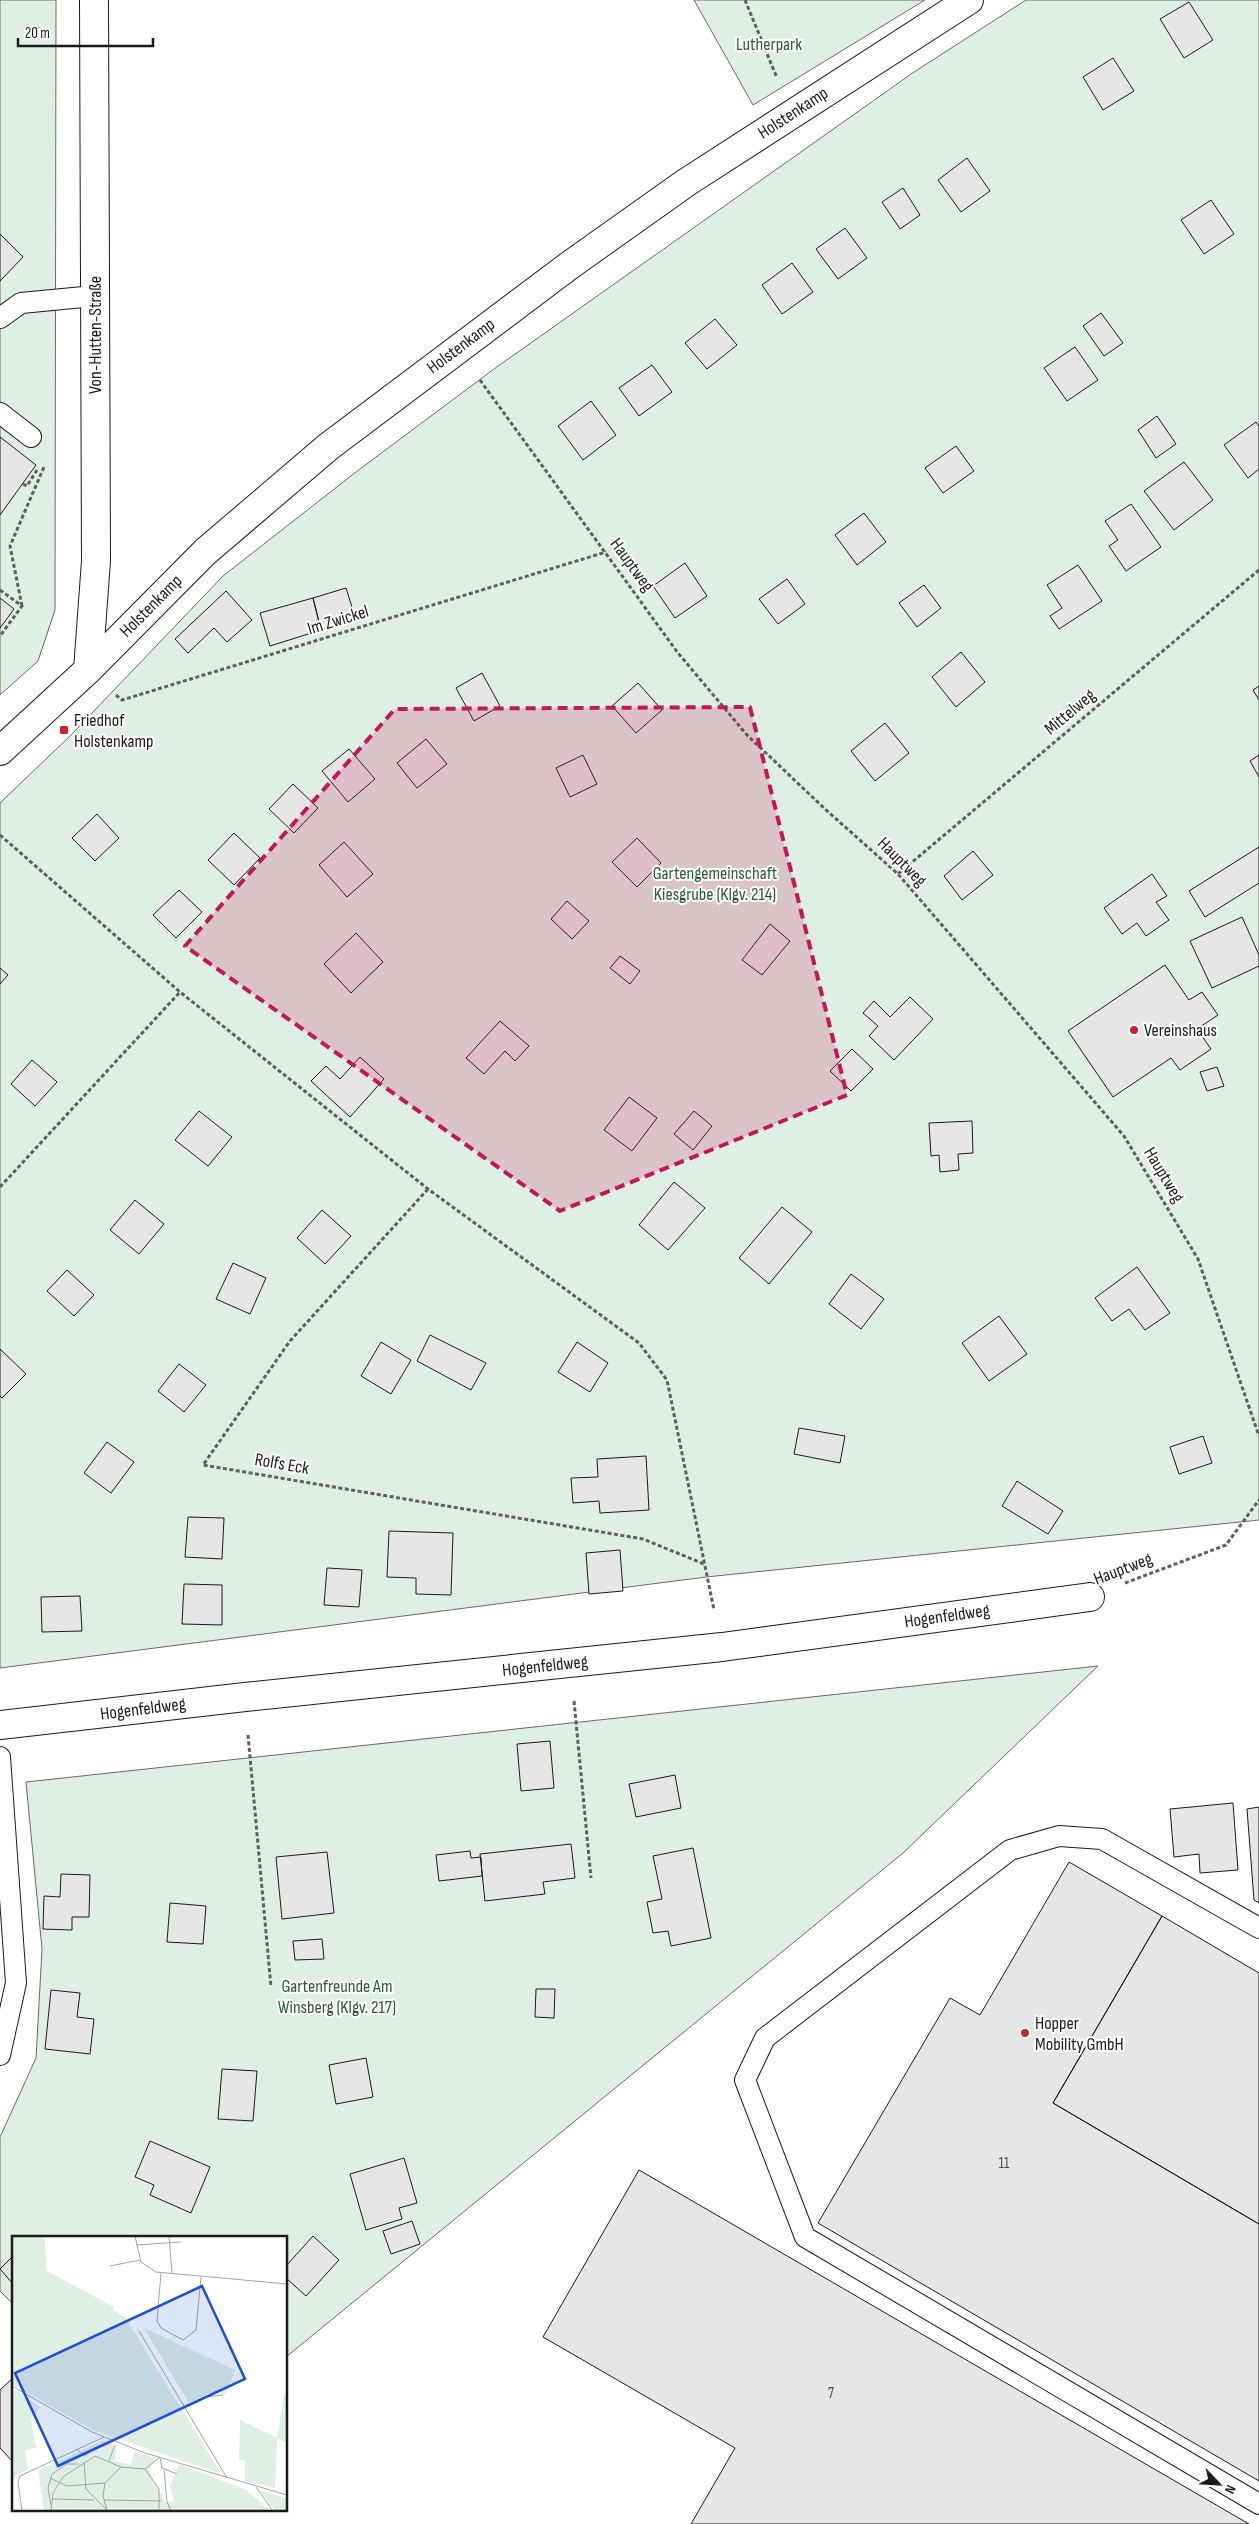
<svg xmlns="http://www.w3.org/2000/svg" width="1259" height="2524" viewBox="0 0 1259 2524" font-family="'Sofia Sans Condensed',sans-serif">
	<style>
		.green { fill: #e0efe3; stroke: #6a6a6a }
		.building { fill: #e6e6e6; stroke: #1a1a1a }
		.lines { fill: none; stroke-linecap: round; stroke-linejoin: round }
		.lane-casing { stroke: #1a1a1a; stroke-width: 22 }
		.street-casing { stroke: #1a1a1a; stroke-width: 30 }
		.path { stroke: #5f5f5f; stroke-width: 3; stroke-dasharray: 4 2.5; stroke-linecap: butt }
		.lane { stroke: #fff; stroke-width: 20 }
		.street { stroke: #fff; stroke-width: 28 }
		.marked { fill: #c2185b; fill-opacity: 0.2; stroke: #c2185b; stroke-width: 4; stroke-dasharray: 10 6; stroke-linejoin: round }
		.poi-dot { fill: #c62828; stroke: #fff; stroke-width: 2 }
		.labels { text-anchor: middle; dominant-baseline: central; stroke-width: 4; stroke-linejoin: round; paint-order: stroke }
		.number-label { font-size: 15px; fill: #4d4d4d }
		.park-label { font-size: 18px; fill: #2b5a34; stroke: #fff }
		.street-label { font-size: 18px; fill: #1a1a1a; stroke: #fff }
		.poi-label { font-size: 18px; fill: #1a1a1a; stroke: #fff; text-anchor: start }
		.inset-road { fill: none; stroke: #a3a3a3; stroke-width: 1 }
		.view { fill: #1d4ed8; fill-opacity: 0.15; stroke: #1d4ed8; stroke-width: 2.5 }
		.inset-edge { fill: none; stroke: #1a1a1a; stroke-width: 2.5 }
	</style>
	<rect width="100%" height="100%" fill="#fff"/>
	<!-- green -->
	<path class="green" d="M0 0H56L55 610 38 661 0 695Z
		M694 0H925L753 105Z
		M1026 0H1259V1520L706 1577 0 1668V803L71 735 223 576 356 472 494 369 914 72Z
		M1098 1666 903 1853 286 2357V2238H14V2305L0 2291V2137L36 2058 42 1949 26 1782Z"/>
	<!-- building -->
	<path class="building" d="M1189 2 1213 40 1184 58 1160 19Z
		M1113 58 1134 91 1103 110 1083 77Z
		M967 158 990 191 961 212 938 180Z
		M903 188 920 215 900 229 882 202Z
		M1211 200 1234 234 1204 254 1181 220Z
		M845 228 867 258 838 279 816 249Z
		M0 234 23 257 0 281Z
		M792 263 813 292 782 314 762 285Z
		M1101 313 1123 343 1104 356 1083 326Z
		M715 319 737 345 707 369 685 343Z
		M1075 347 1098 380 1067 401 1044 368Z
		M652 365 672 392 639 416 619 388Z
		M591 401 616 435 583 460 558 426Z
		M1157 416 1176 444 1156 458 1138 430Z
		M1256 422 1259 426V469L1248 478 1224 445Z
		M0 437 36 465 0 515Z
		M956 446 974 471 943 493 925 468Z
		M1184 462 1213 500 1174 530 1144 491Z
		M1131 504 1161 547 1126 571 1109 546 1118 540 1105 521Z
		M864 513 886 542 857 565 835 535Z
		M685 563 707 596 675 618 653 586Z
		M1078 565 1102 601 1059 629 1050 616 1062 608 1047 585Z
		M787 579 805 604 778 624 759 599Z
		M924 585 941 608 917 627 899 603Z
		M346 588 356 620 321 630 313 598Z
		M226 591 252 620 227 642 214 628 188 653 175 639Z
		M0 598 14 609 0 628Z
		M313 598 321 630 270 646 260 613Z
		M961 652 985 682 956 707 932 677Z
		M482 673 500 706 474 721 456 688Z
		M638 683 662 710 636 733 612 706Z
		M1259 686V700L1253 690Z
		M885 723 909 753 875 781 851 751Z
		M426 739 447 764 417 788 397 763Z
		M349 749 375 779 348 802 322 771Z
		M583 755 597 784 570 797 556 768Z
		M1259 755V777L1250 761Z
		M293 784 318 808 294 833 269 809Z
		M97 814 119 838 95 861 72 838Z
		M234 833 260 858 234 885 208 860Z
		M637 838 661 863 637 887 612 862Z
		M344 842 373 874 347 897 319 865Z
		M1259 847V883L1205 917 1189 891Z
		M973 851 993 875 962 900 944 876Z
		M1152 874 1167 896 1156 902 1169 920 1146 936 1137 923 1122 934 1104 908Z
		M179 890 202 912 176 938 153 915Z
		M567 901 589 921 572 939 551 919Z
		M1242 917 1259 955V966L1212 988 1190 941Z
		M770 924 790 941 762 975 742 960Z
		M356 933 383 962 351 993 324 964Z
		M620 956 640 971 630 984 610 968Z
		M1165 965 1189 1000 1202 992 1218 1015 1197 1029 1211 1049 1180 1070 1171 1058 1113 1097 1068 1031Z
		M0 968 8 975 0 984Z
		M910 997 933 1019 894 1060 869 1036 878 1026 863 1013 874 1001 890 1017Z
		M500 1021 529 1046 515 1061 505 1051 484 1074 466 1058Z
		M852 1049 873 1069 851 1091 830 1071Z
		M360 1057 384 1079 350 1117 311 1081 326 1066 340 1079Z
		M32 1060 57 1082 35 1106 11 1084Z
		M1217 1067 1224 1086 1207 1091 1200 1072Z
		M629 1097 657 1118 632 1151 604 1130Z
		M199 1111 232 1137 208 1166 175 1140Z
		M694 1111 712 1126 693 1150 674 1134Z
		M972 1121 973 1153 958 1154 959 1170 940 1172 939 1155 931 1156 929 1123Z
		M674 1182 705 1208 668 1250 639 1225Z
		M135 1200 164 1224 139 1254 110 1230Z
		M782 1207 812 1232 769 1284 739 1258Z
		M322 1210 351 1236 325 1264 297 1238Z
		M233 1263 266 1278 250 1314 216 1299Z
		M1137 1267 1170 1313 1145 1330 1129 1309 1112 1321 1095 1298Z
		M67 1270 94 1295 74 1316 47 1291Z
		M851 1274 884 1299 861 1329 829 1304Z
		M999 1316 1027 1354 989 1381 962 1343Z
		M430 1335 486 1363 471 1390 417 1361Z
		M381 1342 411 1360 391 1394 361 1376Z
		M577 1342 608 1363 590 1392 558 1372Z
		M0 1349 26 1374 2 1398 0 1396Z
		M179 1364 206 1385 184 1412 158 1391Z
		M799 1428 845 1436 840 1463 794 1454Z
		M1203 1436 1212 1463 1179 1474 1170 1447Z
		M107 1442 134 1462 111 1493 84 1473Z
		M646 1456 649 1510 600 1513 599 1501 573 1503 571 1478 598 1477 597 1459Z
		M1017 1481 1063 1511 1048 1534 1002 1506Z
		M188 1517 224 1518 222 1559 185 1557Z
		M389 1531 453 1533 451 1595 416 1594V1578L387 1577Z
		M620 1550 623 1591 589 1594 586 1553Z
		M327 1568 362 1570 359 1607 324 1605Z
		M184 1584 222 1585V1625L182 1624Z
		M80 1596 82 1631 42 1632 41 1597Z
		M550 1741 554 1788 521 1791 517 1744Z
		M675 1775 681 1808 636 1817 629 1784Z
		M1233 1803 1238 1870 1200 1873 1199 1854 1174 1857 1170 1809Z
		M1259 1807V1903L1254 1900 1247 1809Z
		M571 1844 575 1878 543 1882 545 1894 485 1901 480 1854Z
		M693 1848 711 1938 671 1946 668 1931 653 1933 647 1902 662 1899 653 1856Z
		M470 1851 471 1858 481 1857 482 1876 439 1881 436 1855Z
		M327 1852 334 1913 282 1919 276 1857Z
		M1069 1862 1162 1916 1053 2103 1259 2224V2481L818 2223 950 1998 980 2015Z
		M61 1874 90 1875 89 1917H72V1930L43 1929 44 1896 60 1897Z
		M170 1903 206 1906 203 1944 167 1942Z
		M1162 1916 1259 1973V2224L1053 2103Z
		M322 1939 324 1959 295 1960 293 1941Z
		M536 1989H555L554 2018 535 2017Z
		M51 1990 80 1993 77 2017 94 2019 90 2054 45 2049Z
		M366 2058 373 2097 336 2104 329 2065Z
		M222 2069 257 2071 253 2121 218 2119Z
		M150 2141 210 2167 191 2213 150 2195 154 2185 135 2177Z
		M404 2158 417 2203 399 2208 402 2219 366 2230 350 2174Z
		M639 2170 1249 2524H691L735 2448 543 2337Z
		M412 2221 420 2244 391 2254 383 2231Z
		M313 2236 339 2260 306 2296 286 2278V2266Z
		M14 2255V2285L0 2269Z
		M14 2377V2463L0 2448V2390Z"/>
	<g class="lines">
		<!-- lane casing -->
		<g class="lane-casing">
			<path id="lane" d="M0 318 21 303 94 296
				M0 413 31 437
				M0 1757 16 1983 0 2055
				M1259 1928 1102 1839 1059 1836 1010 1850 765 2038 745 2080 805 2237 1259 2504"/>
		</g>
		<!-- street casing -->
		<g class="street-casing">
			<path id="street" d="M88 670 96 561 94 0
				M0 751 88 670 205 552 328 447 570 265 687 182 969 0
				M0 1725 245 1697 722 1647 1090 1597"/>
		</g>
		<!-- path -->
		<path class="path" d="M745 0 777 78
			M480 380 678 653 747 735 825 809 898 874 1124 1136 1198 1259 1259 1436
			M23 484 27 486 37 470
			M0 590 22 606 0 636
			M22 606 10 546 44 467
			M116 695 122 700 606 552
			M0 835 180 992 428 1189 639 1343 667 1380 714 1610
			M898 874 1259 570
			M0 1187 180 992
			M428 1189 290 1341 203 1465 643 1539 704 1564
			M1125 1583 1226 1545 1259 1500
			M574 1701 591 1878
			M248 1735 271 1987"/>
		<!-- lane -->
		<use href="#lane" class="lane"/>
		<!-- street -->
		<use href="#street" class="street"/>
	</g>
	<!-- marked area -->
	<path class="marked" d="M750 707 847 1095 560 1211 185 946 395 709Z"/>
	<!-- markers -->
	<g class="poi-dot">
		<rect x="59" y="725" width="10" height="10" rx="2.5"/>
		<circle cx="1134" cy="1030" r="5"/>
		<circle cx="1025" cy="2033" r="5"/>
	</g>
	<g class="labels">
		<!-- number labels -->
		<g class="number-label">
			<text x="1004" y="2163">11</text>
			<text x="831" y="2393">7</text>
		</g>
		<!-- park labels -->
		<g class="park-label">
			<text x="769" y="44">Lutherpark</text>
			<text x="715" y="873">Gartengemeinschaft<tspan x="715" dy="21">Kiesgrube (Klgv. 214)</tspan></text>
			<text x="337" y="1986">Gartenfreunde Am<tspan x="337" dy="21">Winsberg (Klgv. 217)</tspan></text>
		</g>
		<!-- street labels -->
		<g class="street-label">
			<text transform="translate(793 113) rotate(-33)">Holstenkamp</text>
			<text transform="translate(95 335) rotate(-90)">Von-Hutten-Straße</text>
			<text transform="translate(461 346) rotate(-37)">Holstenkamp</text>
			<text transform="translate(632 565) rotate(54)">Hauptweg</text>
			<text transform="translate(151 606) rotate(-45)">Holstenkamp</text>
			<text transform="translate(338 620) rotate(-17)">Im Zwickel</text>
			<text transform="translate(1070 712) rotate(-40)">Mittelweg</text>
			<text transform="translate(902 862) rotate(45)">Hauptweg</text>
			<text transform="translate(1164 1175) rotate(59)">Hauptweg</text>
			<text transform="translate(282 1464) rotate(10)">Rolfs Eck</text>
			<text transform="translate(1123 1569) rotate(-21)">Hauptweg</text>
			<text transform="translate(947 1616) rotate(-8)">Hogenfeldweg</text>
			<text transform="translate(545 1666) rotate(-6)">Hogenfeldweg</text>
			<text transform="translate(143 1709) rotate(-7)">Hogenfeldweg</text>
		</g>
		<!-- poi labels -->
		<g class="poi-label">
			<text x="74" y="720">Friedhof<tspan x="74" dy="21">Holstenkamp</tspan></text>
			<text x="1144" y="1030">Vereinshaus</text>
			<text x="1035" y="2023">Hopper<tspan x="1035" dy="21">Mobility GmbH</tspan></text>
		</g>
	</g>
	<!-- overview -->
	<g transform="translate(12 2236)">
		<rect width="275" height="275" fill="#fff"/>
		<path d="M0 0H32L35 35 102 71 101 74 113 81 207 234 206 237 81 194 0 148ZM132 92 223 134 214 158 197 157 177 167ZM3 154 28 171 19 183 24 212 13 214 16 233 4 239 0 246V157ZM272 159 275 160V206L265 203 263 252 233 245V224H227L228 184 265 202ZM90 205 98 206 104 212 103 225 119 229 122 215 143 222 137 234 153 266 162 265 158 250 167 228 234 254 258 275H32L26 235ZM248 255 275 262V275H264Z" fill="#e0efe3"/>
		<path class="inset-road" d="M123 0 129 26 144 36 275 48M157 0 160 38M124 9 169 6M98 30 128 24M149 37 145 85 149 92 171 104 184 94 189 41M127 95 215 242M0 150 80 196 133 217 275 259M174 171 193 161 211 159M65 213 72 220 77 217M97 225 103 209M72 226 74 253 95 274M133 233 148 221 150 232 165 238M152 234 155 266 159 275M38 242 55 250 93 247M244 251 261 275M40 263 82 264M92 264 149 265M39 269 36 252 40 238 55 228H67M95 274 91 260 93 247 109 231M10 275 6 246 8 240 92 201M39 275 41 257 51 241 83 220 109 231 133 233 147 253V275"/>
		<path class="view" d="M190 50 233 143 46 230 3 137Z"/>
		<rect width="275" height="275" class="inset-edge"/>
	</g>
	<!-- north arrow -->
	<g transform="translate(1219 2484) rotate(115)" stroke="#ffffff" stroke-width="4" paint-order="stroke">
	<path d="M0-4L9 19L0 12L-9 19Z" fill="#1a1a1a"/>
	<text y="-8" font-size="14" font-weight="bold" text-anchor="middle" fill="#1a1a1a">N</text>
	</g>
	<!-- scale -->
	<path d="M18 38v8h135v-8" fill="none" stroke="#1a1a1a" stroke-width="2.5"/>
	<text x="25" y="38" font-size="15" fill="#1a1a1a" stroke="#ffffff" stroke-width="4" paint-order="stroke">20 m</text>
</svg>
